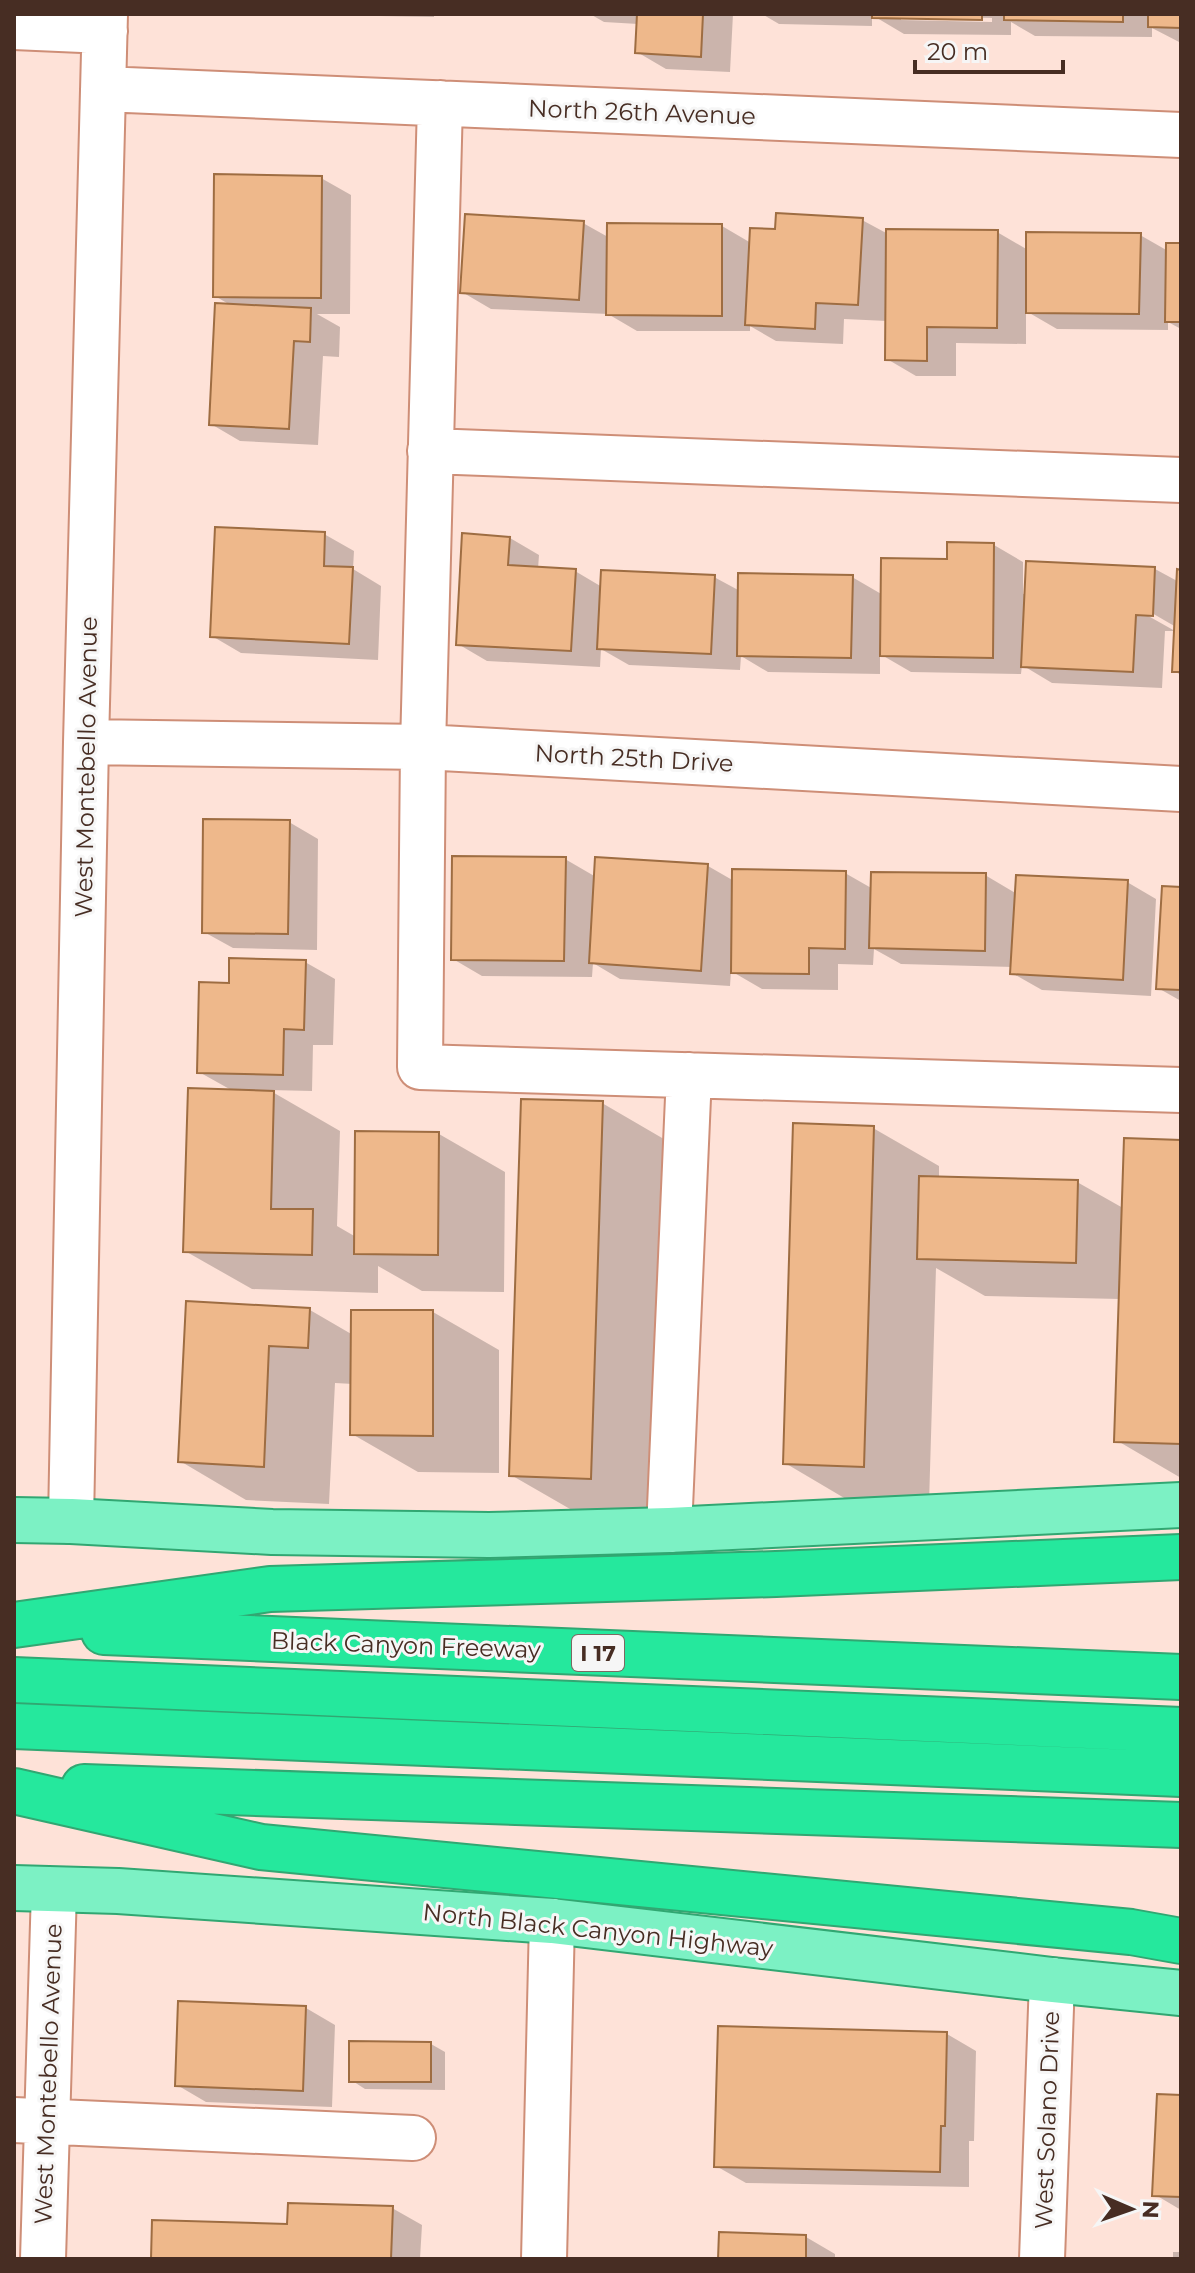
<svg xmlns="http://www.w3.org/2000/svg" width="1195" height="2273" viewBox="0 0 1195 2273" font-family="Montserrat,sans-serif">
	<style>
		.shadow { fill: #0003; fill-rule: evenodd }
		.building { fill: #eeb88b; stroke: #9e6d42; stroke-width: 2 }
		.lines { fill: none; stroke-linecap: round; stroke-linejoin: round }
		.minor-casing { stroke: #ce8e77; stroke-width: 48 }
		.major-casing { stroke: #31a772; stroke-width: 48 }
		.highway-casing { stroke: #31a772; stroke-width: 48 }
		.minor { stroke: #fff; stroke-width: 44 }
		.major { stroke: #7cf1c4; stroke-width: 44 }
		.highway { stroke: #25e89d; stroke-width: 44 }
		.labels { text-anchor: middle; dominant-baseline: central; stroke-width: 6; stroke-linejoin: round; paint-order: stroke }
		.shield { fill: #f6f6f6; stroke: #7c6962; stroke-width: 2 }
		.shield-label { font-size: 22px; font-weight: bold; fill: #472d23 }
		.street-label { font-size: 24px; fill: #472d23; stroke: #f6f6f6 }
	</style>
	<rect width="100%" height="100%" fill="#fee2d8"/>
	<!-- shadow -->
	<path class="shadow" d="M269 14H434V17Z
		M590 14H733L730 72 666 69 637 52 638 24 604 22Z
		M762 14H1181V43L1152 28V37L1035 36 1011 22V35L904 34 872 15V26L779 24ZM901 16 992 18V22L901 20Z
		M321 178 351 195 350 314H317L340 327 339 357 323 356 318 445 240 441 211 424 232 306 215 296Z
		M862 220 888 234 997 232 1028 250 1140 235 1168 251 1181 245V329L1168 322V330L1057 329 1026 311V344L956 343V376H916L887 359V321L844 319 843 344 776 341 750 326V331H637L608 314 491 309 462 292 583 223 608 237 722 226 751 243 777 231Z
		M324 534 354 551 353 569 381 586 378 660 241 653 212 636Z
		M510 538 539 555 538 569 575 571 602 587 714 577 740 591 852 577 883 595 949 561 994 545 1023 562V594L1155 569 1179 582 1181 572V675L1174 671 1176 627 1145 609 1143 613 1175 631H1165L1162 688 1052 683 1022 665 1021 674 911 672 880 654V674L768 672 741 656 740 670 629 665 601 649 600 667 487 661 458 644Z
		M289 822 318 839 317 950 233 948 204 932Z
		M565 859 596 877 708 866 734 881 845 873 873 889 985 875 1017 894 1127 882 1156 899 1151 996 1042 990 1012 973 1013 967 901 964 874 949 873 965 838 964V990L762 989 731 971 730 986 620 979 593 963 592 977 482 976 453 959Z
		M1181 889V1001L1158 988Z
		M305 962 335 979 333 1045H313L312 1091 269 1090 340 1131 337 1226 356 1237 439 1134 505 1172 504 1292 422 1291 378 1266V1293L252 1289 185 1251 233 1091 199 1072 231 985Z
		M602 1103 669 1142 656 1516 577 1513 511 1475Z
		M873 1128 939 1166V1179L1077 1182 1123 1208 1181 1142V1478L1116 1440 1120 1299 985 1296 936 1268 929 1504 851 1502 785 1463Z
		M188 1303 310 1310 353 1335 433 1312 499 1350V1473L418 1472 352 1434 353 1384 335 1383 329 1504 246 1500 180 1461Z
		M306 2008 335 2025 332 2107 206 2102 177 2085Z
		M947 2034 976 2051 974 2141H969V2187L746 2183 716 2166Z
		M431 2044 445 2052V2090L365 2089 351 2080Z
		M1181 2097V2210L1154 2194Z
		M392 2208 422 2225 420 2259H153L289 2227Z
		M806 2237 835 2254V2259H720Z
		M1173 2252H1181V2259H1173Z"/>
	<!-- building -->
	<path class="building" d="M637 14H703L701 57 635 53Z
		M872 14H982V20L872 18Z
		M1004 14H1123V22L1004 20Z
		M1148 14H1181V28L1148 27Z
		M214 174 322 176 321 298 213 297Z
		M776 213 863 218 858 305 816 303 815 329 745 325 750 228 775 229Z
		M465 214 584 221 579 300 460 293Z
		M607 223 722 224V316L606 315Z
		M886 229 998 230 997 328 927 327V361L885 360Z
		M1026 232 1141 233 1139 314 1026 313Z
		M1166 243H1181V322H1165Z
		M215 303 311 308 310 342 294 341 289 429 209 425Z
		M215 527 325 532 324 566 353 567 349 644 210 637Z
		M462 533 510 537 508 565 576 569 571 651 456 645Z
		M947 542 994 543 993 658 880 656 881 558 947 559Z
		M1026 561 1155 567 1153 616 1136 615 1133 672 1021 667Z
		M1177 569 1181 570V672H1172Z
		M601 570 715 575 711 654 597 649Z
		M738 573 853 575 851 658 737 656Z
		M203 819 290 820 288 934 202 933Z
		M452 856 566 857 564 961 451 960Z
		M595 857 708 864 701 971 589 963Z
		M732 869 846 871 845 949 809 948V974L731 973Z
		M871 872 986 873 985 951 869 948Z
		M1016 875 1128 880 1123 980 1010 974Z
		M1162 886 1181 887V990L1156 989Z
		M229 958 306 960 304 1030 284 1029 283 1075 197 1073 199 982 229 983Z
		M188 1088 274 1091 271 1209H313L312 1255 183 1252Z
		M521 1099 603 1101 591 1479 509 1476Z
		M793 1123 874 1126 864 1467 783 1464Z
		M355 1131 439 1132 438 1255 354 1254Z
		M1124 1138 1181 1140V1444L1114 1442Z
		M919 1176 1078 1180 1076 1263 917 1259Z
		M186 1301 310 1308 308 1348 269 1346 264 1467 178 1462Z
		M351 1310H433V1436L350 1435Z
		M178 2001 306 2006 303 2091 175 2086Z
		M718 2026 947 2032 945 2126H941L940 2172 714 2167Z
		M349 2041 431 2042V2082H349Z
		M1157 2094 1181 2095V2197L1152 2196Z
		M288 2203 393 2206 391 2259H151L152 2220 287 2224Z
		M719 2232 806 2235V2259H718Z"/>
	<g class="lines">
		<!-- minor casing -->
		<g class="minor-casing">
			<path id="minor" d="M14 27 105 31
				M103 89 1181 135
				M440 103 423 747 420 1067 1181 1090
				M430 451 1181 480
				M86 742 423 747 1181 789
				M71 1521 86 742 105 14
				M669 1530 689 1075
				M14 2120 413 2138
				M43 2259 54 1890
				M544 2259 552 1921
				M1042 2259 1052 1980"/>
		</g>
		<!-- major casing -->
		<g class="major-casing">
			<path id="major" d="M14 1520 71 1521 272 1532 489 1535 669 1530 1181 1505
				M14 1888 118 1891 552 1921 1052 1980 1181 1993"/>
		</g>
		<!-- highway casing -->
		<g class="highway-casing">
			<path id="highway" d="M14 1625 270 1589 776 1574 1181 1557
				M104 1632 1181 1677
				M14 1680 1181 1730
				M14 1726 1181 1774
				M84 1787 1181 1825
				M14 1791 261 1847 1131 1932 1181 1941"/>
		</g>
		<!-- minor -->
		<use href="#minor" class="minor"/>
		<!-- major -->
		<use href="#major" class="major"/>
		<!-- highway -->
		<use href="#highway" class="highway"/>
	</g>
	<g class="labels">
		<!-- shield labels -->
		<rect class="shield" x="572" y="1635" width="52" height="36" rx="6"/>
		<g class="shield-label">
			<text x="598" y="1653">I 17</text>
		</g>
		<!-- street labels -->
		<g class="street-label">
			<text transform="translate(642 112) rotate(2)">North 26th Avenue</text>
			<text transform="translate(634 758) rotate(3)">North 25th Drive</text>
			<text transform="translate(86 767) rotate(-89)">West Montebello Avenue</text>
			<text transform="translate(406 1645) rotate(2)">Black Canyon Freeway</text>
			<text transform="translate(598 1930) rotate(6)">North Black Canyon Highway</text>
			<text transform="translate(48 2074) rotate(-88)">West Montebello Avenue</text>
			<text transform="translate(1047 2120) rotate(-88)">West Solano Drive</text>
		</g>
	</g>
	<!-- border -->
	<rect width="1195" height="2273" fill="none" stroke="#472d23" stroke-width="32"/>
	<!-- north arrow -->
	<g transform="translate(1131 2209) rotate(92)" stroke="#f6f6f6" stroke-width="6" paint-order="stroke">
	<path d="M0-6L14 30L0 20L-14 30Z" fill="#472d23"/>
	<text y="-12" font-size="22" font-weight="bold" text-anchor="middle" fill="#472d23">N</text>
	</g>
	<!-- scale -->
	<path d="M915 60v12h148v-12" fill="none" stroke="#472d23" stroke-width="4"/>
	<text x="927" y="60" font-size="24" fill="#472d23" stroke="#f6f6f6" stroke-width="6" paint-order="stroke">20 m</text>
</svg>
